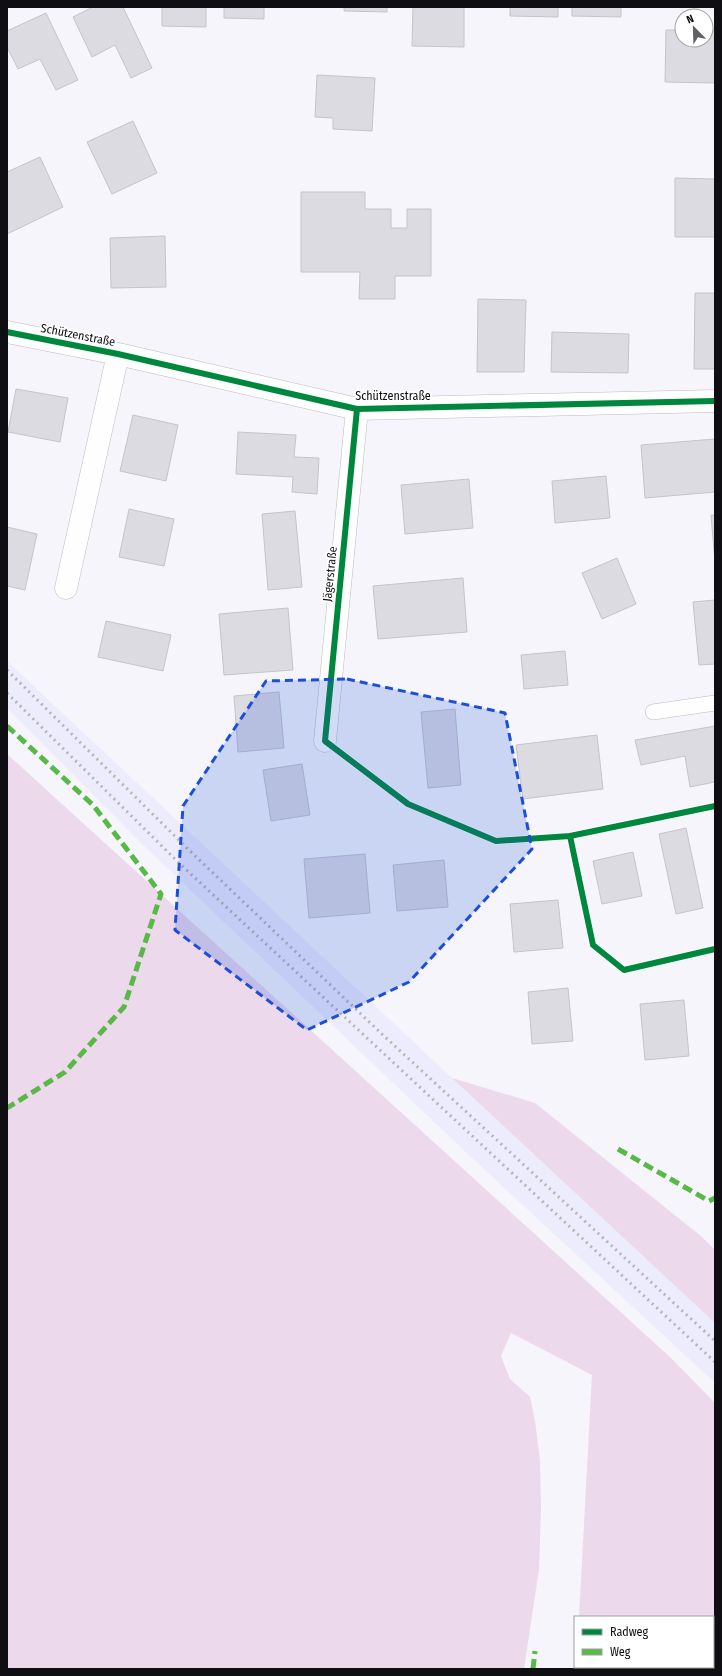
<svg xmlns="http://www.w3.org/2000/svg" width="722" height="1676" viewBox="0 0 722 1676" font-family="'Fira Sans Condensed',sans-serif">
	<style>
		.built { fill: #ececfc }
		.green { fill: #ecd9eb }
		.building { fill: #dcdbe1; stroke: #c5c4c9 }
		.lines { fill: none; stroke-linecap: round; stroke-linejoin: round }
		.service-casing { stroke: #bcbcc1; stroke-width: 16 }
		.minor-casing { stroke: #bcbcc1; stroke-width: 23 }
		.path { stroke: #dadadc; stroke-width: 2.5; stroke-dasharray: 3 3; stroke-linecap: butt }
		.service { stroke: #fefefe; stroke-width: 15 }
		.minor { stroke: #fefefe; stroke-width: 22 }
		.rail { stroke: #b6b6b8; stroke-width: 3; stroke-dasharray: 2 4; stroke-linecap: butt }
		.quiet { stroke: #58b947; stroke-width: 5; stroke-dasharray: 10 5; stroke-linecap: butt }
		.cycleway-casing { stroke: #fff; stroke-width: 8 }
		.cycleway { stroke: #00873e; stroke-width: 6 }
		.marked { fill: #1d4ed8; fill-opacity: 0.2; stroke: #1d4ed8; stroke-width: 3; stroke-dasharray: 8 5; stroke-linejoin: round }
		.labels { text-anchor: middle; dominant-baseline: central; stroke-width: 3.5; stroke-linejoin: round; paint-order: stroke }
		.street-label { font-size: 12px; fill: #0e0e13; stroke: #fff }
	</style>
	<rect width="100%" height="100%" fill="#f5f5fb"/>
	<!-- built -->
	<path class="built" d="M7 661 452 1078 715 1323V1383L471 1157 142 844 7 708Z"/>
	<!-- green -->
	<path class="green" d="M7 754 670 1357 715 1403V1669H576V1667H713V1617H579L592 1375 511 1333 501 1356 510 1379 530 1397 535 1421 540 1460 541 1508 539 1569 524 1669H7Z
		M452 1078 535 1103 702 1237 715 1250V1323Z"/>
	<!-- building -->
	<path class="building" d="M93 7H123L152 68 131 78 115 45 92 57 73 17Z
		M162 7H206V27L162 26Z
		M224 7H264V19L224 18Z
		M344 7H387V12L344 11Z
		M413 7H464V47L412 46Z
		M510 7H558V17L510 16Z
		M572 7H621V17L572 16Z
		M46 13 78 80 56 90 40 59 18 69 7 47V31Z
		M666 30H682V40H706V30H715V83L665 82Z
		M317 75 375 78 372 131 333 129V118L315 117Z
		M133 121 157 173 112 194 87 142Z
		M40 157 63 207 7 234V172Z
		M675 178 715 179V237H675Z
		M301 192H365V209H391V228H407V209H431V276H395V299H359L360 272H301Z
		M165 236 166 287 111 288 110 238Z
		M695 293H715V369H694Z
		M478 299 526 300 524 372H477Z
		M552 332 629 334 628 373 551 372Z
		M16 389 68 398 60 442 8 432Z
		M133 415 178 425 166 481 120 471Z
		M238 432 296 435 294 457 319 458 317 494 292 492 293 477 236 474Z
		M715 439V492L645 498 641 445Z
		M606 476 610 518 555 523 552 481Z
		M469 479 473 528 405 534 401 485Z
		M129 509 174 519 164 566 119 557Z
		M295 511 302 587 268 590 262 514Z
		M711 515H715V562Z
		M7 527 37 534 25 590 7 586Z
		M617 558 636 604 602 619 582 573Z
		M463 578 467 632 378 639 373 586Z
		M715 600V664L699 665 693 602Z
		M288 608 293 670 224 675 219 614Z
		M106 621 171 635 163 671 98 657Z
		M565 651 568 685 524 689 521 655Z
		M279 692 284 748 238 752 234 696Z
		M455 709 461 785 428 788 421 712Z
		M715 726V782L690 787 685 756 641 765 635 740Z
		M597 735 603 789 523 799 516 745Z
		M302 764 310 815 271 821 263 770Z
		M686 828 703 908 676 914 659 834Z
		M633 852 642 896 602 904 593 861Z
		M365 854 370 913 309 918 304 859Z
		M444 860 448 907 397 911 393 865Z
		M558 900 563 948 514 952 510 904Z
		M568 988 573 1041 532 1044 528 992Z
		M684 1000 689 1056 645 1060 640 1004Z"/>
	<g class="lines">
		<!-- service casing -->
		<g class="service-casing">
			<path id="service" d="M653 712 715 703"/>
		</g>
		<!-- minor casing -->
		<g class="minor-casing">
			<path id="minor" d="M7 332 118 354 357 409 715 401
				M66 588 118 354
				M325 741 357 409"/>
		</g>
		<!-- path -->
		<path class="path" d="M344 756 408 804 496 841 570 836 593 945 624 970 715 949
			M570 836 715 806"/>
		<!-- service -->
		<use href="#service" class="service"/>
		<!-- minor -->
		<use href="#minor" class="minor"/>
		<!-- rail -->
		<path class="rail" d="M7 670 190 851 384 1036 715 1341
			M7 693 178 862 715 1362"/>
		<!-- quiet -->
		<path class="quiet" d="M7 726 93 805 161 894 124 1007 65 1072 7 1108
			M618 1149 709 1201 715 1198
			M533 1669 535 1651"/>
		<!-- cycleway casing -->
		<g class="cycleway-casing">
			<path id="cycleway" d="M7 332 118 354 357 409 715 401
				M357 409 325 741 408 804 496 841 570 836 593 945 624 970 715 949
				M570 836 715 806"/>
		</g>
		<!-- cycleway -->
		<use href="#cycleway" class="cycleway"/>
	</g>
	<!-- marked area -->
	<path class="marked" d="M347 679 505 713 532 849 409 982 307 1030 175 930 183 806 266 681Z"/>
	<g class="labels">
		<!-- street labels -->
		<g class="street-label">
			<text transform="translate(78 335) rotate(11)">Schützenstraße</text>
			<text x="393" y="396">Schützenstraße</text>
			<text transform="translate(330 574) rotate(-84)">Jägerstraße</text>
		</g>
	</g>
	<!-- border -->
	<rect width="722" height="1676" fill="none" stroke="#0e0e13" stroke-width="16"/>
	<!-- legend -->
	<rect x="574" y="1616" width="140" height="52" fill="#ffffff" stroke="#9f9fa1"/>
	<rect x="582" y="1629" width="20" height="6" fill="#00873e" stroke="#9f9fa1"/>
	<text x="610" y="1636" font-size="12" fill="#0e0e13">Radweg</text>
	<rect x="582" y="1649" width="20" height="6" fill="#58b947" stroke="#9f9fa1"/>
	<text x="610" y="1656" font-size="12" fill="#0e0e13">Weg</text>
	<!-- north arrow -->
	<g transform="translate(694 28) rotate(337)"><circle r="19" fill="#ffffff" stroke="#9f9fa1"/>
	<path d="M0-3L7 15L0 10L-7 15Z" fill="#5f5f64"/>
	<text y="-6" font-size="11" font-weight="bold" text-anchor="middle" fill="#0e0e13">N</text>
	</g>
</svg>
